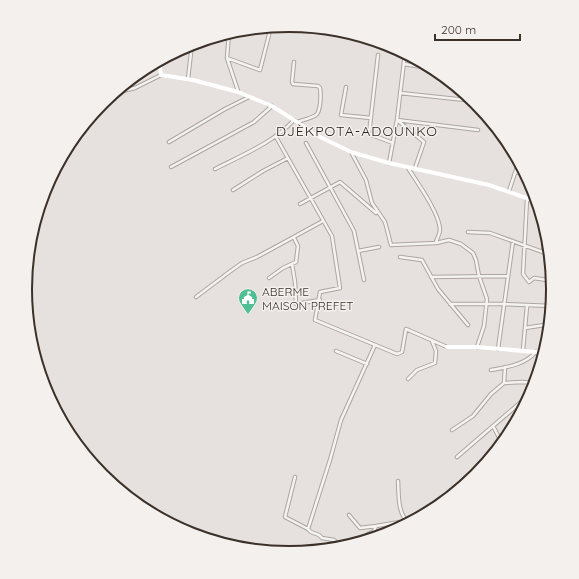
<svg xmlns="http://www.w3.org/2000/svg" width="579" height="579" viewBox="0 0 579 579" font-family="Quicksand,sans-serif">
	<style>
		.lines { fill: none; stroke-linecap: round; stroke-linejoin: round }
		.street-casing { stroke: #aca5a1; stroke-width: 4.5 }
		.street { stroke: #f5f3f1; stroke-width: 2.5 }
		.secondary { stroke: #fff; stroke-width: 4 }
		.labels { text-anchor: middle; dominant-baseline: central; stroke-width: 3; stroke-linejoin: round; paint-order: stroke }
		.poi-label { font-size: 12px; fill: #3c3129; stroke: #f4f0ee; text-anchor: start }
		.quarter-label { font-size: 14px; letter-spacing: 1px; fill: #2c231b; stroke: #f4f0ee }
		.rim { fill: none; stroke: #3c3129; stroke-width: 2 }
	</style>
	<rect width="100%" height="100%" fill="#e6e1df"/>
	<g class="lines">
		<!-- street casing -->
		<g class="street-casing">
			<path id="street" d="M229 33 227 58 238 91
				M378 55 369 134 393 143
				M227 58 260 70 271 27
				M294 62 292 82 293 84 318 86 320 88C321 94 321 111 316 115 312 118 303 120 297 122
				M404 64 435 69
				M188 79 192 44
				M346 87 341 115 371 118
				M114 93 135 88 161 75
				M400 93 475 101
				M397 120 478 130
				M397 120 424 142 415 168
				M276 137 332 236 340 288 320 292 315 320 397 354 402 352 406 329 447 347
				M169 142 225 109 249 97
				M306 143 354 231 364 280
				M351 152 366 180 372 203 385 222 391 245 436 243 449 240 461 244 473 253 476 260 479 276 487 299 484 326 477 347
				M389 163 397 120 405 53
				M171 167 254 122 272 106
				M408 168C417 182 440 214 440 230 440 234 437 238 436 242
				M215 169C242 155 273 143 294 120
				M516 172 527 176
				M233 190 263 171 288 158
				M509 191 519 161
				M527 199 523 274 529 282 534 278 547 280
				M300 204 340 182 376 213
				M468 232 490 233 551 255
				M358 251 379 247
				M543 252 546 230
				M400 257 422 260 438 289 468 325
				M292 264 295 282 296 304 320 300
				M431 277 508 276
				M269 278 283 268 296 262 298 246 294 238
				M196 297 232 270 242 263 257 257 323 221
				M450 304H504L552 306
				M525 328 551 324
				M498 349 513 241
				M523 350 527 306
				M336 351 367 364
				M491 370C508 367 524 365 536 352
				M408 379 417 370 435 363 436 351 432 341
				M504 383 505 367
				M493 426 503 445
				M452 430 473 416 491 394 504 383 522 382 536 383
				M457 457 528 396H531
				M479 472 484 468
				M295 477 285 517 308 529 311 532 319 535 322 538 334 540 341 547 344 548
				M398 481C399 496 397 514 410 524
				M349 515 360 528 376 526
				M399 522V529
				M308 529 330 460 341 420 375 345
				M360 543 368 534 374 531 376 526 406 521"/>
		</g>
		<!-- street -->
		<use href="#street" class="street"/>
		<!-- secondary -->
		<path class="secondary" d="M159 61 161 75 193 80 238 92 272 106 294 120 312 133 351 152 389 163 489 185 538 202
			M447 347H477L536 352 546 351"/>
	</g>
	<!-- icons -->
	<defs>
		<g id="civic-pin" transform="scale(1)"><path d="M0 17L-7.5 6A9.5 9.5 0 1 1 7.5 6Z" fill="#50bf94" stroke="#f4f0ee"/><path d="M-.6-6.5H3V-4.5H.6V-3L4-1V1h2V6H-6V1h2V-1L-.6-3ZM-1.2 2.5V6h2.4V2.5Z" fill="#fff"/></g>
	</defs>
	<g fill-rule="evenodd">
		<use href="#civic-pin" x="248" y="298"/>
	</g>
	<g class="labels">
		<!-- poi labels -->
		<g class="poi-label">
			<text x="262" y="291">ABERME<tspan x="262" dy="14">MAISON PREFET</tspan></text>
		</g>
		<!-- quarter labels -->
		<g class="quarter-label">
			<text x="357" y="131">DJÈKPOTA-ADOUNKO</text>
		</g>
	</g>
	<!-- crop -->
	<path d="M0 0H579V579H0ZM32 289a257 257 0 1 1 514 0a257 257 0 1 1-514 0Z" fill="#f4f0ee" fill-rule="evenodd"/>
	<path class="rim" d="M32 289a257 257 0 1 1 514 0a257 257 0 1 1-514 0Z"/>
	<!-- scale -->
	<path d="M435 34v6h85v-6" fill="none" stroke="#3c3129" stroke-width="2"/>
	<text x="441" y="34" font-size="12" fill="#3c3129" stroke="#f4f0ee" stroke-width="3" paint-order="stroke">200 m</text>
</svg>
